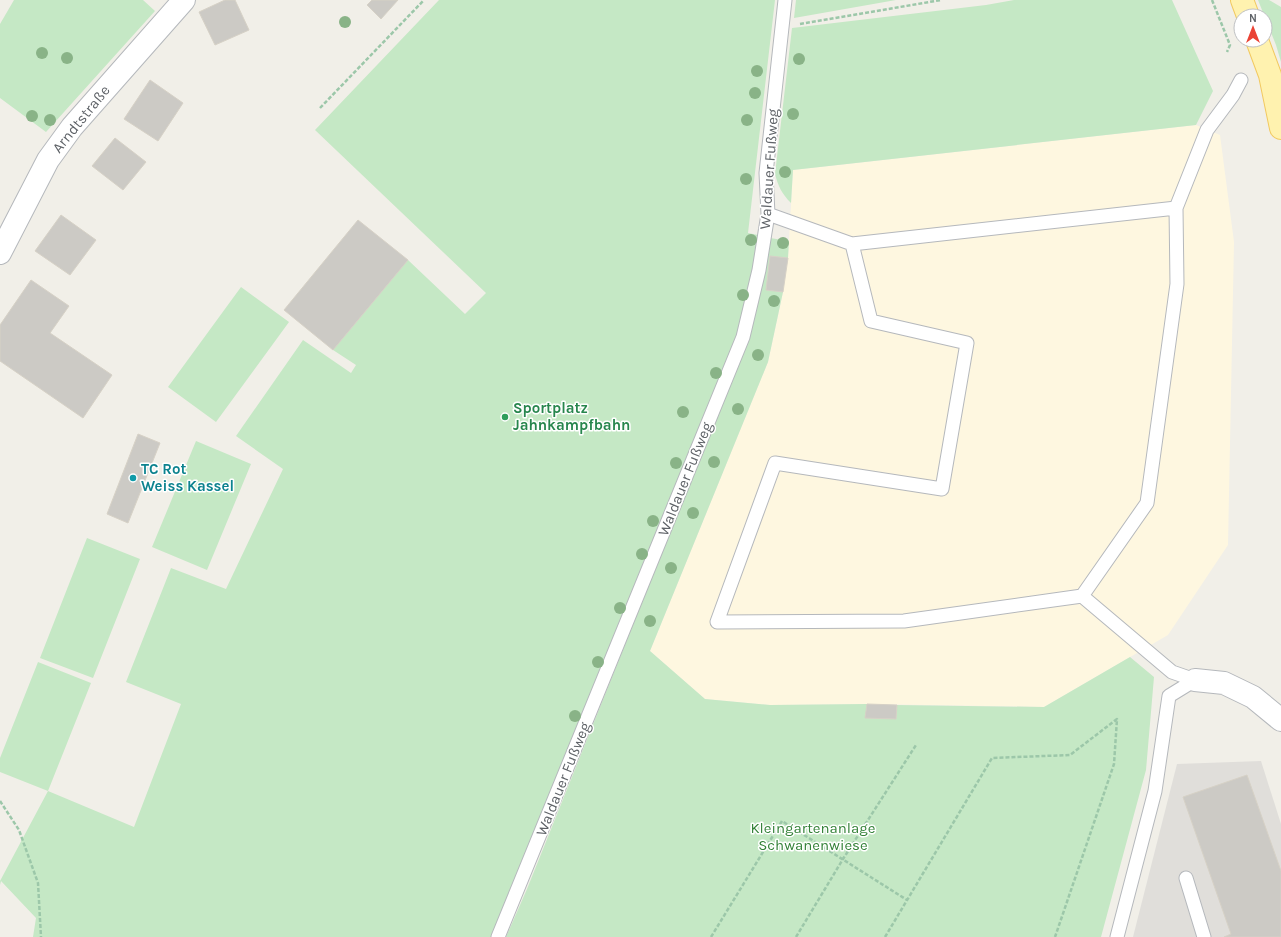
<svg xmlns="http://www.w3.org/2000/svg" width="1281" height="937" viewBox="0 0 1281 937" font-family="Karla,sans-serif">
	<style>
		.commercial { fill: #fef7e0 }
		.industrial { fill: #e0deda }
		.green { fill: #c5e8c5 }
		.building { fill: #cccac5; stroke: #d6d1c6 }
		.lines { fill: none; stroke-linecap: round; stroke-linejoin: round }
		.service-casing { stroke: #b5b8bc; stroke-width: 15 }
		.minor-casing { stroke: #b5b8bc; stroke-width: 24 }
		.primary-casing { stroke: #f2c960; stroke-width: 24 }
		.path { stroke: #9cc7a9; stroke-width: 2.5; stroke-dasharray: 4 2; stroke-linecap: butt }
		.service { stroke: #fff; stroke-width: 13 }
		.minor { stroke: #fff; stroke-width: 22 }
		.primary { stroke: #fff2af; stroke-width: 22 }
		.tree { fill: #89b387 }
		.leisure-dot { fill: #2e9e5b; stroke: #fff; stroke-width: 1.5 }
		.culture-dot { fill: #0f9aa8; stroke: #fff; stroke-width: 1.5 }
		.labels { text-anchor: middle; dominant-baseline: central; stroke-width: 3; stroke-linejoin: round; paint-order: stroke }
		.street-label { font-size: 15px; fill: #5f6368; stroke: #fff }
		.leisure-label { font-size: 15px; font-weight: bold; fill: #27864d; stroke: #fff; text-anchor: start }
		.culture-label { font-size: 15px; font-weight: bold; fill: #0d838f; stroke: #fff; text-anchor: start }
		.park-label { font-size: 15px; fill: #348238; stroke: #fff }
	</style>
	<rect width="100%" height="100%" fill="#f1efe8"/>
	<!-- commercial -->
	<path class="commercial" d="M1196 125 1220 135 1234 242 1228 545 1168 635 1044 707 867 704 770 705 705 699 650 651 768 362 783 292 788 258 793 170Z"/>
	<!-- industrial -->
	<path class="industrial" d="M1261 761 1281 824V937H1133L1177 764Z"/>
	<!-- green -->
	<path class="green" d="M14 0H143L155 11 46 132 0 98V24Z
		M439 0H775L748 233 758 235 753 272 740 329 615 640 491 937H33L36 918 1 881 0 885V881L48 791 0 772V758L38 662 91 683 48 791 134 827 181 704 126 682 171 568 226 589 283 469 236 436 303 340 351 373 356 365 333 350 408 260 465 314 486 293 315 130Z
		M796 0H896L794 18Z
		M1014 0H1172L1213 91 1196 125 793 170 791 203C782 194 778 186 775 174L792 28 986 5Z
		M1258 0H1269L1281 7V62L1276 45Z
		M770 238 789 241 788 258 770 256 766 290 783 292 768 362 650 651 705 699 770 705 867 704 866 718 896 719 897 705 1044 707 1130 657 1154 677 1146 770 1101 937H506L527 889 744 348Z
		M241 287 289 322 216 422 168 387Z
		M196 441 251 464 207 570 152 547Z
		M87 538 140 559 93 678 40 658Z"/>
	<!-- building -->
	<path class="building" d="M225 0H235L249 30 215 45 199 12Z
		M372 0H398L381 19 367 5Z
		M150 80 183 103 158 141 124 119Z
		M115 138 146 162 123 190 92 166Z
		M61 215 96 240 70 275 35 251Z
		M358 220 408 260 333 350 284 310Z
		M770 256 788 258 783 292 766 290Z
		M31 280 69 306 50 333 112 375 83 418 0 361V325Z
		M138 434 160 443 128 523 107 514Z
		M867 704 897 705 896 719 865 718Z
		M1247 775 1281 871V937H1224L1231 934 1183 797Z"/>
	<g class="lines">
		<!-- service casing -->
		<g class="service-casing">
			<path id="service" d="M1176 208 1207 130 1233 95 1241 80
				M768 214 852 244
				M1082 596 904 621 717 622 775 463 942 489 967 343 871 321 852 244 1176 208 1177 284 1147 503 1082 596 1172 672 1195 680
				M1186 878 1204 937
				M498 937 743 337 759 270 768 214 766 173 785 0
				M1117 937 1155 791 1169 696 1195 680"/>
		</g>
		<!-- minor casing -->
		<g class="minor-casing">
			<path id="minor" d="M0 253 48 160 72 127 184 0
				M1195 680 1224 683 1253 697 1281 720"/>
		</g>
		<!-- primary casing -->
		<g class="primary-casing">
			<path id="primary" d="M1242 0 1248 16
				M1257 40 1270 75 1281 128"/>
		</g>
		<!-- path -->
		<path class="path" d="M1212 0 1230 45 1227 52
			M800 24 941 0
			M320 108 424 0
			M0 801 19 830 38 883 41 937
			M711 937 782 821 907 900
			M796 937 843 859 916 745
			M885 937 992 758 1070 755 1117 719 1114 764 1055 937"/>
		<!-- service -->
		<use href="#service" class="service"/>
		<!-- minor -->
		<use href="#minor" class="minor"/>
		<!-- primary -->
		<use href="#primary" class="primary"/>
	</g>
	<!-- trees -->
	<g class="tree">
		<circle cx="345" cy="22" r="6"/>
		<circle cx="42" cy="53" r="6"/>
		<circle cx="67" cy="58" r="6"/>
		<circle cx="799" cy="59" r="6"/>
		<circle cx="757" cy="71" r="6"/>
		<circle cx="755" cy="93" r="6"/>
		<circle cx="793" cy="114" r="6"/>
		<circle cx="32" cy="116" r="6"/>
		<circle cx="50" cy="120" r="6"/>
		<circle cx="747" cy="120" r="6"/>
		<circle cx="785" cy="172" r="6"/>
		<circle cx="746" cy="179" r="6"/>
		<circle cx="751" cy="240" r="6"/>
		<circle cx="783" cy="243" r="6"/>
		<circle cx="743" cy="295" r="6"/>
		<circle cx="774" cy="301" r="6"/>
		<circle cx="758" cy="355" r="6"/>
		<circle cx="716" cy="373" r="6"/>
		<circle cx="738" cy="409" r="6"/>
		<circle cx="683" cy="412" r="6"/>
		<circle cx="714" cy="462" r="6"/>
		<circle cx="676" cy="463" r="6"/>
		<circle cx="693" cy="513" r="6"/>
		<circle cx="653" cy="521" r="6"/>
		<circle cx="642" cy="554" r="6"/>
		<circle cx="671" cy="568" r="6"/>
		<circle cx="620" cy="608" r="6"/>
		<circle cx="650" cy="621" r="6"/>
		<circle cx="598" cy="662" r="6"/>
		<circle cx="575" cy="716" r="6"/>
	</g>
	<!-- markers -->
	<circle class="leisure-dot" cx="505" cy="417" r="4"/>
	<circle class="culture-dot" cx="133" cy="478" r="4"/>
	<g class="labels">
		<!-- street labels -->
		<g class="street-label">
			<text transform="translate(81 119) rotate(-51)">Arndtstraße</text>
			<text transform="translate(769 169) rotate(-86)">Waldauer Fußweg</text>
			<text transform="translate(685 479) rotate(-68)">Waldauer Fußweg</text>
			<text transform="translate(563 779) rotate(-68)">Waldauer Fußweg</text>
		</g>
		<!-- leisure labels -->
		<g class="leisure-label">
			<text x="513" y="408">Sportplatz<tspan x="513" dy="17">Jahnkampfbahn</tspan></text>
		</g>
		<!-- culture labels -->
		<g class="culture-label">
			<text x="141" y="469">TC Rot<tspan x="141" dy="17">Weiss Kassel</tspan></text>
		</g>
		<!-- park labels -->
		<g class="park-label">
			<text x="813" y="828">Kleingartenanlage<tspan x="813" dy="17">Schwanenwiese</tspan></text>
		</g>
	</g>
	<!-- north arrow -->
	<g transform="translate(1253 28)"><circle r="19" fill="#ffffff" stroke="#bfc1c3"/>
	<path d="M0-3L7 15L0 10L-7 15Z" fill="#ea4335"/>
	<text y="-6" font-size="11" font-weight="bold" text-anchor="middle" fill="#5f6368">N</text>
	</g>
</svg>
